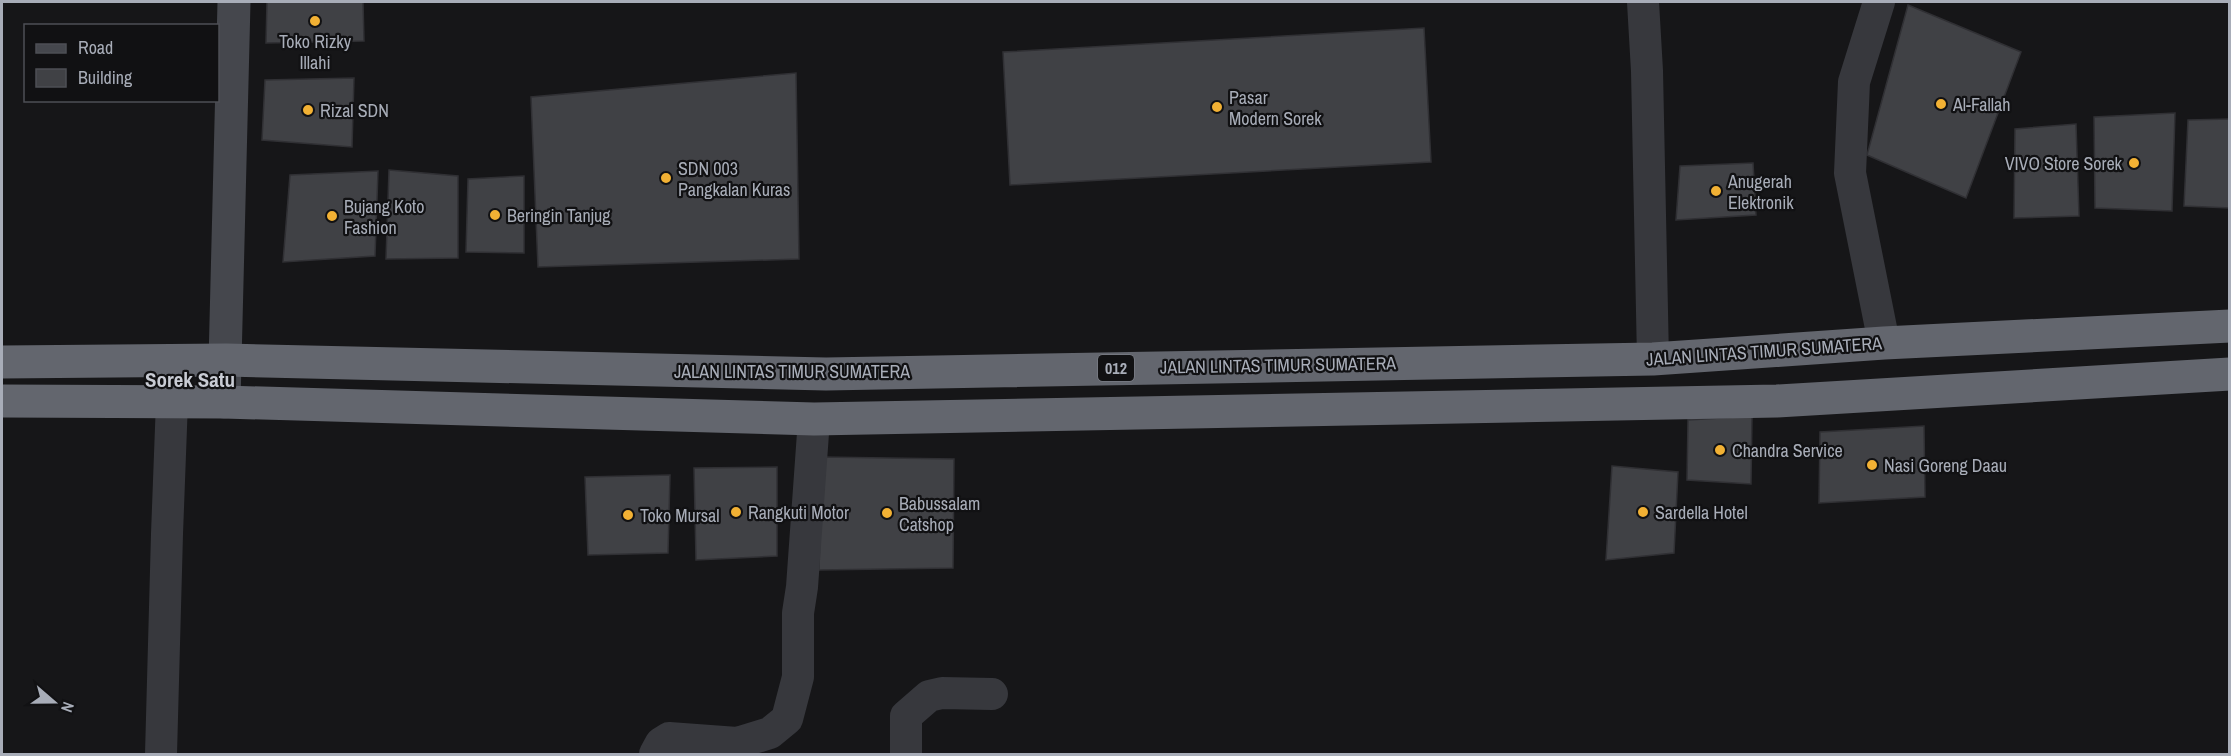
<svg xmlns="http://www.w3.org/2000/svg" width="2231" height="756" viewBox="0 0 2231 756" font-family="'Archivo Narrow',sans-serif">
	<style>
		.building { fill: #404145; stroke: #303034; stroke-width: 1.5 }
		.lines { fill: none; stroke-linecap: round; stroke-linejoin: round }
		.street { stroke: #37383d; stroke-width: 32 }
		.secondary { stroke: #45474d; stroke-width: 33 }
		.highway { stroke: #63666e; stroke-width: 33 }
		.poi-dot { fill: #f2b134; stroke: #111113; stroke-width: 2 }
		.labels { text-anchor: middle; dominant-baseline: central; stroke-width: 4.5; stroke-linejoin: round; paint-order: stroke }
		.shield { fill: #111113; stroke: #7b7e86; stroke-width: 1.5 }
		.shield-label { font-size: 16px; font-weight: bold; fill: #a8adb8 }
		.poi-label { font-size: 18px; fill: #a8adb8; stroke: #111113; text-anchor: start }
		.street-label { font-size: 18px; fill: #a8adb8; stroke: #111113 }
		.quarter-label { font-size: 21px; font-weight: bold; fill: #c9ccd4; stroke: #111113 }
	</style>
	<rect width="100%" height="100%" fill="#161618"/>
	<!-- building -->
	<path class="building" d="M267 2H363L364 41 266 43Z
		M1908 5 2021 52 1966 198 1867 155Z
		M1424 28 1431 162 1010 185 1003 52Z
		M796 73 799 259 538 267 531 97Z
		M354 78 352 147 262 140 265 80Z
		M2175 113 2172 211 2095 208 2094 117Z
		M2230 119V208L2184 206 2188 120Z
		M2076 124 2079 216 2014 218 2015 129Z
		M1753 163 1756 215 1676 220 1680 166Z
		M389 170 458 176V258L386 259Z
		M378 171 375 256 283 262 290 175Z
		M524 176V253L466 252 468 179Z
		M1752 416 1751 484 1687 480 1688 420Z
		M1924 426 1925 497 1819 503 1820 432Z
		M822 457 954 459 953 568 819 570Z
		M1612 466 1678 472 1674 553 1606 560Z
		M777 467V556L696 560 694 468Z
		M670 475 668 553 588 555 585 477Z"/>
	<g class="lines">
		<!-- street -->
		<path class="street" d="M1643 2 1647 71 1653 359
			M1879 2 1854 82 1850 173 1884 343
			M161 754 167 534 172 401 171 361
			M655 754 661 743 669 738 737 743 770 733 787 719 798 677V613L802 587 814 419
			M906 754V716L929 696 942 693 992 694"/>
		<!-- secondary -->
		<path class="secondary" d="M224 402 234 2"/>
		<!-- highway -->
		<path class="highway" d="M2 362 226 360 826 374 1653 359 1884 343 2230 326
			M2 401 224 402 814 419 1777 401 2230 374"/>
	</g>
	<!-- markers -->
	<g class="poi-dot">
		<circle cx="315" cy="21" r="6"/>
		<circle cx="1941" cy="104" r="6"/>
		<circle cx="1217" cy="107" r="6"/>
		<circle cx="308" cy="110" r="6"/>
		<circle cx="2134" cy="163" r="6"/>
		<circle cx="666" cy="178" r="6"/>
		<circle cx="1716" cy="191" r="6"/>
		<circle cx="495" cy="215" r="6"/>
		<circle cx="332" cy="216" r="6"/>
		<circle cx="1720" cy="450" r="6"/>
		<circle cx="1872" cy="465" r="6"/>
		<circle cx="736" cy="512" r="6"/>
		<circle cx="1643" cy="512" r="6"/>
		<circle cx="887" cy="513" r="6"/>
		<circle cx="628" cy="515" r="6"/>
	</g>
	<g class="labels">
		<!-- shield labels -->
		<rect class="shield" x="1098" y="355" width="36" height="26" rx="4.5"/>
		<g class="shield-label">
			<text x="1116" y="368">012</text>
		</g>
		<!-- poi labels -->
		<g class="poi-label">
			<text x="315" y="41" text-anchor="middle">Toko Rizky<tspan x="315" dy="21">Illahi</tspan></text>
			<text x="1229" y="97">Pasar<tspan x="1229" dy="21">Modern Sorek</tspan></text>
			<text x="1953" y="104">Al-Fallah</text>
			<text x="320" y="110">Rizal SDN</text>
			<text x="2122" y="163" text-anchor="end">VIVO Store Sorek</text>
			<text x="678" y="168">SDN 003<tspan x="678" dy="21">Pangkalan Kuras</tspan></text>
			<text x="1728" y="181">Anugerah<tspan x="1728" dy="21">Elektronik</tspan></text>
			<text x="344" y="206">Bujang Koto<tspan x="344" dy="21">Fashion</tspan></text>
			<text x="507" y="215">Beringin Tanjug</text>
			<text x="1732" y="450">Chandra Service</text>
			<text x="1884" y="465">Nasi Goreng Daau</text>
			<text x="899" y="503">Babussalam<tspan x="899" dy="21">Catshop</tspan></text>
			<text x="748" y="512">Rangkuti Motor</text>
			<text x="1655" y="512">Sardella Hotel</text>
			<text x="640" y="515">Toko Mursal</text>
		</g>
		<!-- street labels -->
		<g class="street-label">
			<text transform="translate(1764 351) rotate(-4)">JALAN LINTAS TIMUR SUMATERA</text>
			<text transform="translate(1278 365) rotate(-1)">JALAN LINTAS TIMUR SUMATERA</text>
			<text x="792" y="371">JALAN LINTAS TIMUR SUMATERA</text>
		</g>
		<!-- quarter labels -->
		<g class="quarter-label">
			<text x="190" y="379">Sorek Satu</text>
		</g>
	</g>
	<!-- border -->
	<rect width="2231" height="756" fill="none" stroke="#a8adb8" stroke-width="6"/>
	<!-- legend -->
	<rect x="24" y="24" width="195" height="78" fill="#111113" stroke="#4d4f55" stroke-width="1.5"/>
	<rect x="36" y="44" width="30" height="9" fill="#45474d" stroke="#4d4f55" stroke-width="1.5"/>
	<text x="78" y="54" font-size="18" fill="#a8adb8">Road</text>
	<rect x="36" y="69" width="30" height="18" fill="#404145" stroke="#4d4f55" stroke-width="1.5"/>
	<text x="78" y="84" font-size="18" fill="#a8adb8">Building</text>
	<!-- north arrow -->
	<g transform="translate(54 702) rotate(110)" stroke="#111113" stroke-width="4.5" paint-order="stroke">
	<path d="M0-4.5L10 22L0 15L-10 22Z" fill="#a8adb8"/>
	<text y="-9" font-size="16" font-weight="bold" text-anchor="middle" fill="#a8adb8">N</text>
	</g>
</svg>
